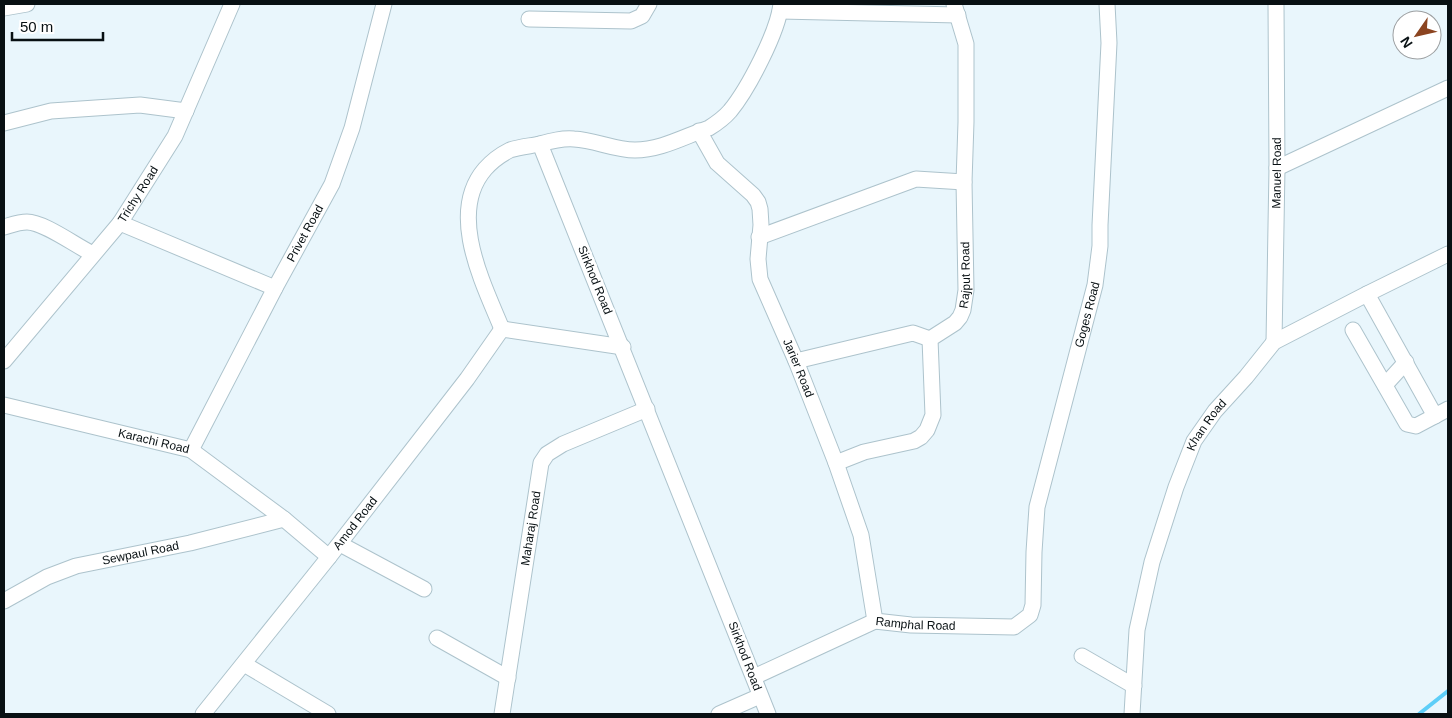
<svg xmlns="http://www.w3.org/2000/svg" width="1452" height="718" viewBox="0 0 1452 718" font-family="Helvetica,sans-serif">
	<style>
		.lines { fill: none; stroke-linecap: round; stroke-linejoin: round }
		.stream { stroke: #5dcef8; stroke-width: 4 }
		.minor-casing { stroke: #adc3cc; stroke-width: 17 }
		.minor { stroke: #fff; stroke-width: 15 }
		.labels { text-anchor: middle; dominant-baseline: central; stroke-width: 5; stroke-linejoin: round; paint-order: stroke }
		.street-label { font-size: 12px; fill: #081013; stroke: #fff }
	</style>
	<rect width="100%" height="100%" fill="#e9f6fc"/>
	<g class="lines">
		<!-- stream -->
		<path class="stream" d="M1419 714 1448 691"/>
		<!-- minor casing -->
		<g class="minor-casing">
			<g id="minor">
				<path d="M4 8 27 4"/>
				<path d="M780 11 958 15"/>
				<path d="M529 19 631 21 642 16 649 4"/>
				<path d="M4 123 51 111 140 105 186 111"/>
				<path id="s1" d="M699 131 717 163 753 195 758 202 760 209 761 225 758 259 760 279 796 361 836 463 861 535 875 621"/>
				<path d="M1277 168 1448 88"/>
				<path d="M120 223 275 288"/>
				<path d="M4 227C11 225 19 222 27 222 44 222 76 246 93 254"/>
				<path d="M759 237 916 179 964 182"/>
				<path d="M1367 294 1435 416"/>
				<path d="M502 329C483 283 447 213 485 169 492 161 500 155 510 150 519 147 530 146 540 144"/>
				<path d="M1353 330 1407 424 1416 426 1448 409"/>
				<path id="s2" d="M1274 342 1277 168 1276 4"/>
				<path id="s3" d="M4 361 120 223 175 136 232 4"/>
				<path d="M796 361 913 333 930 339"/>
				<path d="M1385 385 1406 362"/>
				<path id="s4" d="M4 405 191 450 284 519 329 557"/>
				<path id="s5" d="M191 450 275 288 332 184 352 128 384 4"/>
				<path id="s6" d="M836 463 864 452 914 441 921 437 927 430 933 415 930 339 955 323 960 317 963 310 966 290 964 182 966 122V44L954 4"/>
				<path d="M340 544 424 589"/>
				<path id="s7" d="M4 601 47 577 76 566 190 543 284 519"/>
				<path d="M437 638 508 678"/>
				<path d="M1082 656 1134 686"/>
				<path d="M244 664 328 714"/>
				<path id="s8" d="M754 677 875 621 911 625 1014 627 1030 615 1033 605 1034 552 1037 507 1095 285 1100 246V225L1109 43 1107 4"/>
				<path id="s9" d="M203 714 329 557 467 379 502 329 623 347"/>
				<path id="s10" d="M502 714 541 463 547 454 563 444 647 409"/>
				<path d="M719 714 760 696"/>
				<path d="M768 714 540 144C551 141 562 138 574 139 595 140 614 150 635 150 661 150 685 136 709 128 717 123 724 118 730 111 748 89 778 32 781 4"/>
				<path id="s11" d="M1132 714 1137 630 1152 562 1176 487 1194 441 1215 411 1246 377 1274 342 1367 294 1448 254"/>
			</g>
		</g>
		<!-- minor -->
		<use href="#minor" class="minor"/>
	</g>
	<g class="labels">
		<!-- street labels -->
		<g class="street-label">
			<text stroke="none"><textPath href="#s2" startOffset="169">Manuel Road</textPath></text>
			<text stroke="none"><textPath href="#s3" startOffset="214">Trichy Road</textPath></text>
			<text stroke="none"><textPath href="#s5" startOffset="245">Privet Road</textPath></text>
			<text stroke="none"><textPath href="#s6" startOffset="271">Rajput Road</textPath></text>
			<text transform="translate(595 280) rotate(68)">Sirkhod Road</text>
			<text stroke="none"><textPath href="#s8" startOffset="600">Goges Road</textPath></text>
			<text stroke="none"><textPath href="#s1" startOffset="268">Jarier Road</textPath></text>
			<text stroke="none"><textPath href="#s11" startOffset="302">Khan Road</textPath></text>
			<text stroke="none"><textPath href="#s4" startOffset="154">Karachi Road</textPath></text>
			<text stroke="none"><textPath href="#s9" startOffset="244">Amod Road</textPath></text>
			<text stroke="none"><textPath href="#s10" startOffset="188">Maharaj Road</textPath></text>
			<text stroke="none"><textPath href="#s7" startOffset="146">Sewpaul Road</textPath></text>
			<text stroke="none"><textPath href="#s8" startOffset="174">Ramphal Road</textPath></text>
			<text transform="translate(745 656) rotate(69)">Sirkhod Road</text>
		</g>
	</g>
	<!-- border -->
	<rect width="1452" height="718" fill="none" stroke="#081013" stroke-width="10"/>
	<!-- north arrow -->
	<g transform="translate(1417 35) rotate(236)"><circle r="24" fill="#ffffff" stroke="#9c9fa1"/>
	<path d="M0-4L9 19L0 12L-9 19Z" fill="#8b4420"/>
	<text y="-8" font-size="14" font-weight="bold" text-anchor="middle" fill="#081013">N</text>
	</g>
	<!-- scale -->
	<path d="M12 32v8h91v-8" fill="none" stroke="#081013" stroke-width="2.5"/>
	<text x="20" y="32" font-size="15" fill="#081013" stroke="#ffffff" stroke-width="4" paint-order="stroke">50 m</text>
</svg>
